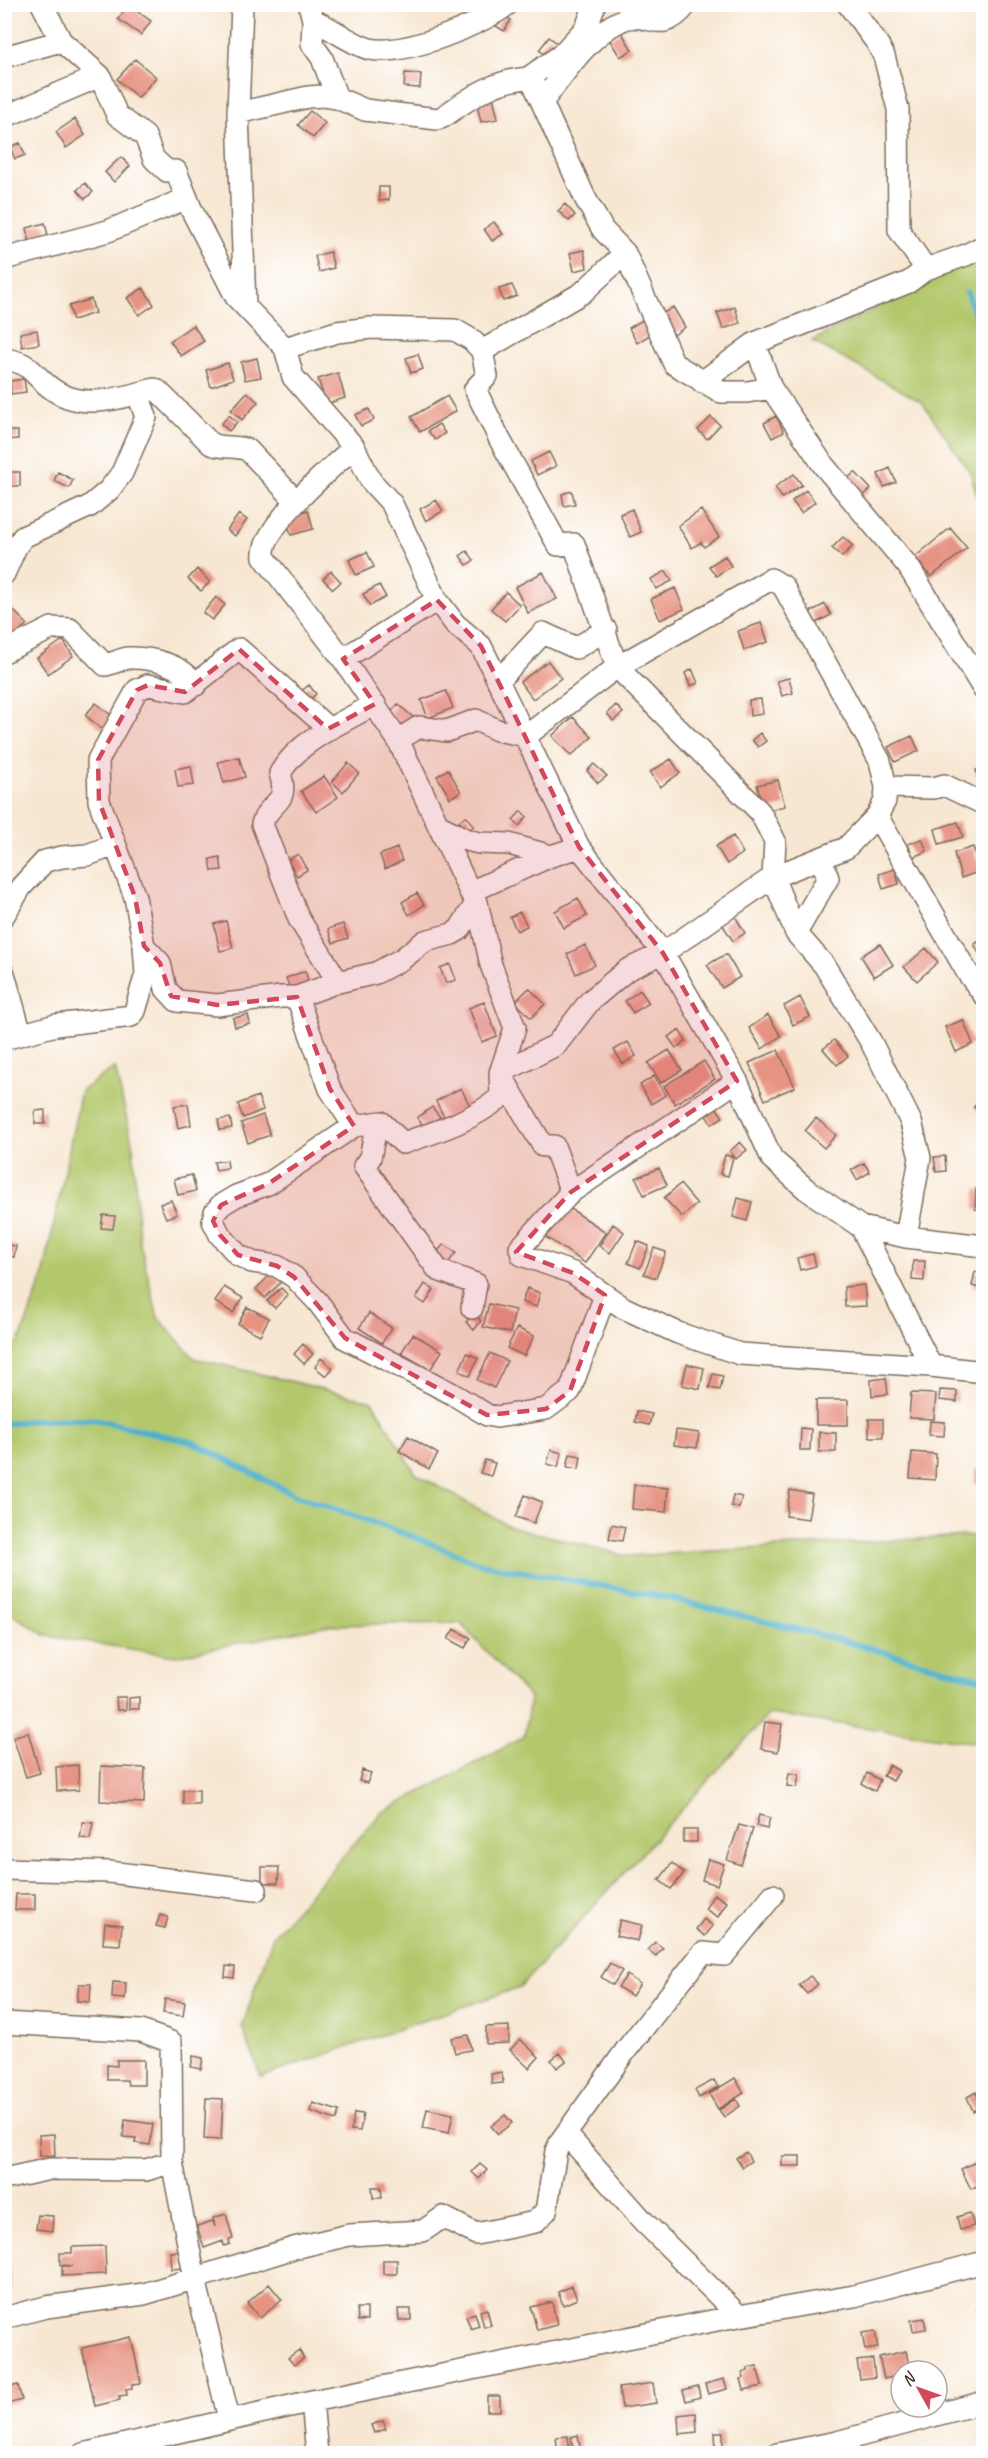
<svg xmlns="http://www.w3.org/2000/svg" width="988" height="2458" viewBox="0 0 988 2458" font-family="Caveat,sans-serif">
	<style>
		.green { fill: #b3c86c; stroke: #777945; stroke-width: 1.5 }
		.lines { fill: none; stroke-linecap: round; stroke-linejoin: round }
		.stream { stroke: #4bb0ca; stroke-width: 6 }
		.building { fill: #e79382 }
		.minor-casing { stroke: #7d6c5d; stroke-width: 24 }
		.minor { stroke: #fff; stroke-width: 21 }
		.marked { fill: #d1495b; fill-opacity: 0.2; stroke: #d1495b; stroke-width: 4.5; stroke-dasharray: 12 8; stroke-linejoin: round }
	</style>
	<rect width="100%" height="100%" fill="#fff"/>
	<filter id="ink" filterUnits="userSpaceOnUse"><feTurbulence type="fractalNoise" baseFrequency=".0167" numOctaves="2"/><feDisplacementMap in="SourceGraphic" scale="12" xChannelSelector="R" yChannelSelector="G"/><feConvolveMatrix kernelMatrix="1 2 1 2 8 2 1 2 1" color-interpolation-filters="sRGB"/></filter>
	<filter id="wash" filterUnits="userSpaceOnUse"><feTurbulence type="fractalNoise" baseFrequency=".008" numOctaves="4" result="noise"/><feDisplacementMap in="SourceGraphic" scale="24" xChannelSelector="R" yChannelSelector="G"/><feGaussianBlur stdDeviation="1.35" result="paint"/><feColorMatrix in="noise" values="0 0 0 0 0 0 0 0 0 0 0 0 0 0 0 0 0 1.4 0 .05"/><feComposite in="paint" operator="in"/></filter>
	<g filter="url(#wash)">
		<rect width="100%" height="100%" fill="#f7e7d2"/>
		<!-- green -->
		<path class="green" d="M983 254V516L970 472 922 402 812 341Z
			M115 1067 133 1147 139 1239 158 1318 194 1358 372 1401 416 1474 509 1526 627 1556 983 1535V1744L769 1714 520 1987 261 2077 242 2027 273 1936 381 1813 524 1737 530 1698 460 1623 329 1625 175 1656 47 1636 5 1610 4 1350 19 1342 43 1277 81 1091Z"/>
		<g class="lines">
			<!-- stream -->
			<path class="stream" d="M967 293 984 338
				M4 1424 34 1420 93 1419 192 1442 295 1495 417 1538 481 1564 664 1597 837 1639 984 1680"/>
		</g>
		<g id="blocks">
			<!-- building -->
			<path class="building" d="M128 5 151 21 141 35 118 19Z
				M504 15 511 20 504 31 496 26Z
				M621 31 632 50 620 57 609 39Z
				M549 37 561 46 551 59 539 50Z
				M135 59 156 77 138 98 117 79Z
				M405 73 421 74 420 88 404 87Z
				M493 97 498 119 481 122 476 101Z
				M310 111 325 123 313 138 298 125Z
				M75 119 85 135 66 148 56 132Z
				M20 143 25 155 15 159 10 147Z
				M121 157 130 166 114 182 105 172Z
				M85 183 93 192 85 199 77 190Z
				M379 187H389V200L379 201Z
				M565 204 575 215 569 221 558 211Z
				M494 222 503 234 492 241 484 229Z
				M45 223 49 240 30 245 27 228Z
				M584 250 587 268 574 271 570 253Z
				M330 252 334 268 319 272 315 256Z
				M512 285 517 296 503 301 499 289Z
				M143 288 154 305 139 315 127 298Z
				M91 299 95 313 73 320 69 306Z
				M673 307 685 327 674 335 661 315Z
				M735 307 740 323 723 329 717 313Z
				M644 319 653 333 637 343 629 328Z
				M193 325 204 341 181 356 170 341Z
				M37 330 39 344 22 347 20 333Z
				M418 354 423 369 411 373 406 358Z
				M257 358 261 377 245 380 241 362Z
				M228 363 233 379 211 387 206 370Z
				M338 373 345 398 326 404 318 379Z
				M24 379 26 392 11 394 10 381Z
				M247 392 258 402 242 420 231 410Z
				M447 396 456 411 420 432 411 417Z
				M369 409 374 420 361 426 355 415Z
				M229 415 237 422 229 431 221 424Z
				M776 416 784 432 772 438 764 423Z
				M711 417 720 425 707 439 698 430Z
				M439 424 445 433 435 440 428 431Z
				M6 431H18V439L6 440Z
				M549 452 556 466 537 475 531 461Z
				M890 468 896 482 884 487 878 474Z
				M8 472H20V486H9Z
				M58 472 73 480 69 488 54 481Z
				M855 472 871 489 861 498 845 481Z
				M794 474 802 485 782 498 775 487Z
				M806 490 815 502 801 513 792 501Z
				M572 491 575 504 564 506 562 494Z
				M436 500 443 511 426 521 420 509Z
				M632 509 641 532 630 537 620 514Z
				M308 510 313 529 291 535 286 517Z
				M701 510 719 537 704 547 701 542 692 548 678 526Z
				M239 514 247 520 235 536 227 530Z
				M950 528 967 548 931 577 915 557Z
				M843 537 853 546 842 557 832 548Z
				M467 551 474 560 467 565 460 556Z
				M367 552 374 567 356 575 349 560Z
				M725 556 731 566 716 576 709 566Z
				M197 569 210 582 201 591 188 579Z
				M331 571 341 582 333 589 323 579Z
				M666 571 672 581 656 589 651 579Z
				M543 572 557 599 528 613 515 587Z
				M379 585 386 597 370 606 363 594Z
				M675 588 684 609 660 620 651 599Z
				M506 592 520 605 505 621 491 609Z
				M216 597 225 605 212 620 203 613Z
				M825 604 831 615 816 623 810 612Z
				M11 608 27 624 11 641 5 634V614Z
				M761 623 768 642 744 650 738 631Z
				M63 640 73 656 48 674 37 658Z
				M548 661 561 678 533 699 520 682Z
				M692 669 698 683 690 686 685 673Z
				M789 678 793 693 782 696 777 681Z
				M309 685 316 694 308 701 296 695Z
				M446 691 453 708 428 718 421 700Z
				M761 699 763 714 750 716 749 700Z
				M96 703 117 720 106 733 85 715Z
				M398 704 413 717 404 727 390 713Z
				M616 705 623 713 613 721 607 713Z
				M573 717 592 737 571 756 552 736Z
				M760 733 766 741 758 747 752 740Z
				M912 736 919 751 895 762 888 747Z
				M239 757 245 777 224 783 218 762Z
				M671 759 680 773 660 787 650 772Z
				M348 763 359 773 343 792 332 782Z
				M594 764 607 776 598 783 587 771Z
				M191 766 194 785 178 787 175 769Z
				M984 768V783L979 784 976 770Z
				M448 769 461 792 450 798 437 776Z
				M324 776 338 797 316 812 301 791Z
				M778 780 785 806 764 811 757 785Z
				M521 811 527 817 519 826 513 820Z
				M466 816 474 826 467 831 459 821Z
				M958 822 963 837 939 844 935 829Z
				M733 836 743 853 727 864 716 846Z
				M922 839 927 851 913 857 908 844Z
				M973 847 981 871 961 878 954 853Z
				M397 848 402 861 385 869 380 855Z
				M298 854 307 870 297 876 288 860Z
				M220 857 222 870 212 871 210 859Z
				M895 869 899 884 883 889 879 874Z
				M417 893 424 905 409 915 402 902Z
				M578 898 587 916 564 928 555 911Z
				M520 912 527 926 517 931 510 917Z
				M735 916 745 933 733 941 722 924Z
				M226 921 233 948 220 951 214 924Z
				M343 924 348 938 333 943 328 929Z
				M984 939V962L974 944Z
				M880 944 893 965 874 977 861 956Z
				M585 945 595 965 576 974 567 954Z
				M926 948 938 962 917 981 904 967Z
				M726 954 740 977 722 988 707 965Z
				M450 964 456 980 446 983 440 968Z
				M305 971 310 985 291 992 286 978Z
				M529 988 545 1004 531 1018 515 1002Z
				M640 990 649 1003 633 1013 625 1001Z
				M800 997 810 1017 793 1025 784 1006Z
				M484 1002 497 1036 482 1042 469 1008Z
				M248 1015 250 1024 235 1027 233 1018Z
				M768 1015 781 1036 762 1049 749 1028Z
				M963 1020 973 1044 956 1052 945 1027Z
				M679 1030 686 1041 676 1048 668 1037Z
				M834 1040 848 1056 837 1065 823 1049Z
				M628 1042 636 1056 623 1064 614 1050Z
				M669 1050 682 1070 661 1083 648 1063Z
				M778 1050 795 1087 765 1100 749 1063Z
				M704 1061 715 1079 675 1104 664 1086Z
				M654 1076 666 1095 651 1104 640 1085Z
				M461 1088 470 1106 445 1119 436 1101Z
				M258 1096 263 1110 243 1118 238 1104Z
				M984 1097V1116L974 1107Z
				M188 1104 191 1125 178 1128 174 1106Z
				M715 1106 723 1117 712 1124 705 1114Z
				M432 1107 440 1117 426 1129 417 1118Z
				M45 1110V1124H35V1111Z
				M263 1115 270 1135 248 1143 241 1123Z
				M230 1118 232 1128 220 1130 218 1120Z
				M816 1118 836 1135 824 1148 805 1131Z
				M740 1142 747 1150 736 1159 730 1151Z
				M725 1155 733 1157 728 1176 720 1174Z
				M945 1156 946 1171 936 1172 934 1157Z
				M227 1160 228 1168 216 1170 214 1162Z
				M864 1163 870 1172 857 1180 851 1170Z
				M659 1168 667 1185 644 1195 636 1178Z
				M192 1175 196 1191 178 1195 174 1179Z
				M680 1184 697 1204 682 1217 664 1198Z
				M976 1189 984 1190V1210L975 1209Z
				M738 1198 752 1202 747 1221 733 1217Z
				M171 1200 177 1214 166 1218 160 1204Z
				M563 1204 606 1232 585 1263 543 1235Z
				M103 1215 115 1216 113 1229 101 1228Z
				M613 1224 624 1232 610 1253 599 1246Z
				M637 1241 649 1246 640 1268 628 1263Z
				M4 1244 16 1246 14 1257 4 1255Z
				M444 1244 456 1253 444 1268 432 1258Z
				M654 1248 666 1252 656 1278 644 1274Z
				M813 1254 816 1266 800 1270 797 1258Z
				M913 1261H925L924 1281 912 1280Z
				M975 1272 984 1274 983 1289 972 1286Z
				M272 1273 281 1282 265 1298 256 1289Z
				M425 1284 434 1290 425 1304 416 1298Z
				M864 1285 866 1306 845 1307 844 1287Z
				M224 1287 243 1298 233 1313 215 1302Z
				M281 1288 288 1295 275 1308 267 1301Z
				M527 1288 540 1293 536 1307 522 1302Z
				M489 1304 515 1310 510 1333 483 1327Z
				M247 1307 269 1318 260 1335 238 1324Z
				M369 1313 392 1328 382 1343 359 1328Z
				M473 1314 481 1321 474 1330 466 1322Z
				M517 1328 534 1336 524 1356 507 1348Z
				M413 1334 442 1351 430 1370 401 1353Z
				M303 1344 313 1354 304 1364 294 1354Z
				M467 1353 478 1358 470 1376 459 1371Z
				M490 1353 507 1361 494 1388 477 1380Z
				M321 1358 333 1368 326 1376 315 1367Z
				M687 1364 704 1368 700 1389 682 1385Z
				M713 1374 723 1376 720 1390 709 1388Z
				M886 1378 888 1394 872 1396 871 1380Z
				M940 1390 957 1391V1402L939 1400Z
				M911 1393 936 1394 934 1419 909 1418Z
				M816 1400H848V1425H816Z
				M637 1411 652 1414 649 1425 635 1422Z
				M869 1419H883V1437H869Z
				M930 1421 945 1422 944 1436 929 1435Z
				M801 1428 811 1429 810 1450H800Z
				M676 1430 699 1433 697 1448 674 1445Z
				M819 1432 836 1433V1452H819Z
				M408 1436 438 1454 429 1469 399 1451Z
				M551 1450 562 1453 558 1467 547 1464Z
				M912 1452 936 1454 935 1480 910 1478Z
				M570 1454 581 1456 579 1469 567 1467Z
				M485 1460 495 1463 491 1476 480 1473Z
				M975 1469H984V1484L974 1483Z
				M634 1485 668 1488 666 1512 632 1509Z
				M790 1490 812 1494 808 1519 786 1516Z
				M525 1495 542 1502 534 1523 516 1517Z
				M733 1495 742 1497 739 1508 731 1506Z
				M612 1524 625 1527 622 1541 609 1539Z
				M454 1629 471 1638 465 1648 448 1639Z
				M116 1697H126V1710H117Z
				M139 1697V1709H129V1698Z
				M765 1722 782 1724 778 1752 761 1749Z
				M28 1732 40 1773 26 1777 13 1737Z
				M78 1765 79 1790 57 1791 56 1767Z
				M889 1765 899 1771 893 1781 883 1776Z
				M101 1766 145 1768 144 1803 100 1801Z
				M362 1770 371 1773 367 1783 359 1781Z
				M789 1773 799 1775 797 1787 787 1786Z
				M867 1773 880 1780 875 1791 862 1784Z
				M183 1790H199V1804H183Z
				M759 1815 770 1818 767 1829 756 1826Z
				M83 1822 93 1823 90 1839 80 1838Z
				M739 1825 753 1829 741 1865 727 1860Z
				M684 1830H697V1842H683Z
				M708 1859 724 1864 717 1885 702 1880Z
				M672 1863 684 1873 671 1889 659 1880Z
				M262 1867H279L278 1883H262Z
				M16 1894H35V1910H15Z
				M714 1894 727 1902 718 1917 705 1909Z
				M160 1915 168 1917 165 1928 156 1926Z
				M704 1919 713 1926 705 1936 696 1929Z
				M620 1920 642 1925 638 1941 616 1936Z
				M105 1923 122 1925 120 1945 103 1944Z
				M655 1942 663 1948 656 1956 648 1950Z
				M610 1963 622 1971 613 1985 601 1977Z
				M226 1966 235 1967 234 1978 225 1977Z
				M627 1975 640 1984 632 1996 618 1987Z
				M810 1976 818 1984 807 1994 799 1985Z
				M113 1982 126 1983 125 1999 112 1998Z
				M79 1984H91L90 2002 77 2001Z
				M165 1999 185 2002 183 2016 163 2013Z
				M509 2026V2043L486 2044V2027Z
				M468 2035 471 2050 455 2053 451 2038Z
				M520 2039 539 2057 529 2068 510 2050Z
				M560 2053 566 2061 557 2068 551 2060Z
				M193 2056 203 2058 201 2069 191 2067Z
				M117 2060H144V2085H128L127 2080H107V2065L117 2066Z
				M502 2072 503 2083 492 2084 491 2074Z
				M735 2078 744 2093 718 2109 709 2094Z
				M714 2080 718 2087 699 2098 695 2090Z
				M976 2092 982 2107 973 2111 967 2097Z
				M206 2098 223 2099 221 2140 204 2139Z
				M736 2099 740 2106 724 2117 719 2110Z
				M313 2103 339 2111 336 2120 310 2111Z
				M427 2109 453 2114 449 2133 423 2128Z
				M354 2113 363 2114 360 2131 351 2130Z
				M505 2115 512 2123 498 2134 491 2126Z
				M125 2120 153 2124 150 2145 135 2143 136 2138 123 2137Z
				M54 2134 55 2156H40L39 2135Z
				M746 2152 751 2161 742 2167 736 2158Z
				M782 2156H800V2166H782Z
				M984 2158V2182L971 2189 961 2169Z
				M480 2164 487 2170 479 2179 472 2172Z
				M372 2187H381L382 2198H373Z
				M970 2213 974 2226 960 2230 957 2217Z
				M226 2214 233 2239 229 2240 230 2244 224 2246 223 2241 204 2248 197 2226 213 2221 215 2227 213 2218Z
				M38 2215 53 2216 52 2231 36 2229Z
				M105 2246 106 2274 62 2276V2266H73L60 2265V2253H72V2247Z
				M182 2251 183 2268 171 2269 170 2252Z
				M383 2260H397V2274H383Z
				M4 2265H9L10 2288 4 2289Z
				M269 2284 282 2300 260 2318 247 2303Z
				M572 2286 577 2299 563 2305 558 2292Z
				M552 2302 557 2325 537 2330 531 2307Z
				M984 2305V2330H983L977 2306Z
				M357 2308H367V2320L358 2321Z
				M398 2309H411V2320H399Z
				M487 2309 491 2325 484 2327 480 2311Z
				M475 2313 479 2326 471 2329 466 2316Z
				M924 2318 926 2329 913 2331 911 2320Z
				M875 2331 878 2348 865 2350 862 2333Z
				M131 2337 141 2383 132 2384V2388L126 2389 127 2395 119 2396 120 2400 95 2406 82 2348Z
				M299 2350 304 2358 294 2365 288 2358Z
				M906 2351 910 2371H901V2375L884 2379 879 2357Z
				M873 2359 875 2377 860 2379 857 2361Z
				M757 2366 762 2386 744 2390 741 2379 744 2378 742 2373 748 2371 747 2368Z
				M4 2376H7L10 2387 18 2385 22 2400 4 2405Z
				M724 2379 727 2389 708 2394 705 2384Z
				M653 2383 656 2403 622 2408 619 2388Z
				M698 2386 700 2397 686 2401 683 2390Z
				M487 2396H500V2411H487Z
				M696 2413 697 2432 679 2434 678 2415Z
				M383 2421 386 2429 374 2433 371 2425Z
				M715 2432H723V2450L716 2451Z
				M578 2435 581 2452 574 2453 571 2437Z
				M568 2436 570 2453 558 2454 556 2437Z"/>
		</g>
	</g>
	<g filter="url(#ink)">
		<use href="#blocks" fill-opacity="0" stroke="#7d6c5d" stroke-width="1.5"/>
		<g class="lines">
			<!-- minor casing -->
			<g class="minor-casing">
				<path id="minor" d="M42 4 61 41 100 76 117 115 145 136 154 159 167 171H176L192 211 236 297 285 348 293 377 354 447 371 481 392 504 437 600 455 624 481 646 579 847 663 953 737 1081 772 1159 806 1189 861 1227 931 1366 984 1372
					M242 4 238 113 245 306
					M309 4 313 20 312 44 322 58 337 98
					M848 4 877 43 884 56 898 109 899 230 926 269
					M313 20C330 27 355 46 370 49 404 56 482 25 508 4
					M4 57 61 41
					M528 78 560 56 586 28 595 4
					M543 101C565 73 587 37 620 21 647 7 659 40 687 4
					M238 113 308 97 323 96 337 98 365 110 437 119 443 117C471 97 496 79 531 78L585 198 603 230 625 253 674 364 721 392H747L771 388
					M4 117 100 76
					M4 259 108 231 187 198
					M755 343 771 388 824 466 908 566 984 690
					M285 348 337 332 371 328 455 330 472 340 482 351 487 376 475 389 500 440 558 545 574 544 617 667 760 812 775 841 773 877 796 933 824 965 871 1042 911 1122 920 1158 906 1237
					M482 351 582 293 625 253
					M4 359C30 363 28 369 47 385 78 412 118 399 154 389L158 391 211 444C223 449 235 445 248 450L296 501
					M702 382 755 343 909 282 926 269 966 255 984 246
					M354 447C332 467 259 529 264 557L343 659 398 740 470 892 477 902 491 965 515 1028 500 1073 543 1146H554L571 1192
					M4 574 16 547 23 537 90 506 109 490 122 473 146 417 138 394
					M4 652 52 628 70 629 105 665C113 664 120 659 128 658 151 657 183 665 196 685
					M343 659 437 600
					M498 681 543 633 576 648 606 630
					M329 729C308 742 293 752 280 773 290 807 270 798 262 824L299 919 338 982
					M398 740 419 727 447 731 476 720 497 730 526 736 617 667 771 579 783 586 880 761 886 787 885 801 877 816 846 848 773 877 663 953 627 970 590 1001 556 1045 500 1073 501 1097C471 1121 439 1131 403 1143L381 1122 354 1126 268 1184 236 1196 221 1205 215 1212 213 1221 220 1235 238 1255 252 1262 277 1266 294 1277 317 1301 345 1338 451 1393 487 1415 497 1417 546 1409 570 1391 605 1295
					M886 787 934 788 944 785 984 804
					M877 816 967 972 984 995
					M440 826 467 840 479 843 509 844 551 856
					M470 892 551 856 579 847
					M4 915 21 887 45 861 62 857 87 855 115 845
					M796 933 828 878 821 858
					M144 946 160 963 166 989 177 1001 217 1005 281 997H297L338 982 376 973 402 959 425 941 452 934 459 930 477 902
					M4 974 21 1034
					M297 997 330 1089 354 1126
					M4 1039 56 1025 124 1017 131 1016 135 1011 146 974 144 946 135 897 99 801 98 760 137 690 148 685 185 692 239 649 329 729 375 704
					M737 1081 571 1192 520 1248 522 1255 573 1273 624 1308 678 1333 740 1354 931 1366
					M377 1123 370 1158 364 1166 438 1270 476 1284 472 1308
					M861 1227 906 1237 984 1246
					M4 1869 109 1872 256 1890
					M4 2023 141 2031 171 2042 172 2162 195 2279 229 2419
					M566 2134 644 2222 739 2316
					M4 2179 50 2169 146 2170 172 2162
					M4 2318 46 2307 144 2294 294 2248 349 2235 423 2231 443 2217 476 2234 535 2222 546 2211 556 2151 560 2142 626 2050 701 1955 703 1953 724 1955 773 1895
					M312 2401 317 2454
					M83 2454 312 2401 722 2319 854 2296 984 2262
					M777 2454 837 2442 984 2402"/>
			</g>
			<!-- minor -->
			<use href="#minor" class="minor"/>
		</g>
	</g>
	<!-- marked area -->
	<path class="marked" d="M437 600 481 646 579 847 663 953 737 1081 571 1192 516 1252 573 1273 605 1295 570 1391 546 1409 487 1415 345 1338 294 1277 277 1266 238 1255 220 1235 213 1221 221 1205 268 1184 354 1126 330 1089 297 997 217 1005 171 996 160 963 144 946 135 897 99 801 98 760 137 690 148 685 185 692 239 649 328 729 375 704 343 659Z"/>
	<!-- margin -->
	<rect width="988" height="2458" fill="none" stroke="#fff" stroke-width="24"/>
	<!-- north arrow -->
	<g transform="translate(919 2389) rotate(310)"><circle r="28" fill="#ffffff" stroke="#b1aaa5" stroke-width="1.5"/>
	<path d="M0-4.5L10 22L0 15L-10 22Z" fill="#d1495b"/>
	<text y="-9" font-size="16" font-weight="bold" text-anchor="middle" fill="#3b2a1e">N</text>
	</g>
</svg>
